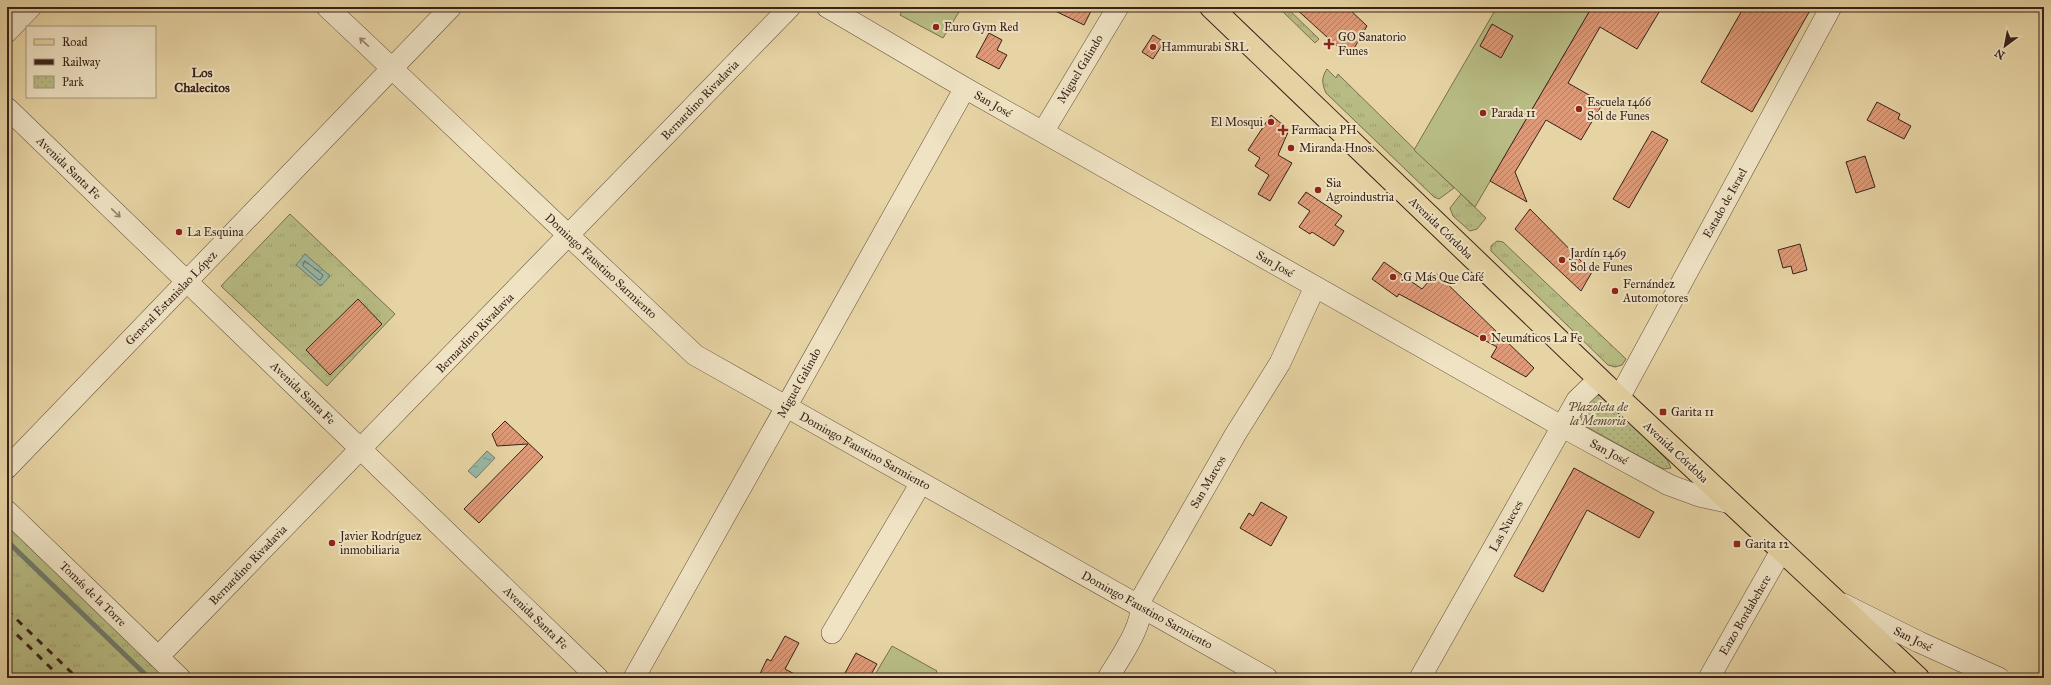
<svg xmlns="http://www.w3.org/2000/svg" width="2051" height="685" viewBox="0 0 2051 685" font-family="'IM FELL Great Primer',serif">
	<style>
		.grass { fill: url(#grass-tufts); stroke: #786f4f }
		.park { fill: url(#park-dots); stroke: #786f4f }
		.pitch { fill: #b8bc84; stroke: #786f4f }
		.water { fill: url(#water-ripples); stroke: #717c6e }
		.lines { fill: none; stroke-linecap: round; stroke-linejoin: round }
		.shore { stroke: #686d60; stroke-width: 1 }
		.stream { stroke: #717c6e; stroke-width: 5 }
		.building { fill: url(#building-hatch); stroke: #38221a }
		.minor-casing { stroke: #644e3c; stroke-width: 22 }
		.major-casing { stroke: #38221a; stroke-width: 24 }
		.minor { stroke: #efe3c4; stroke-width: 21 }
		.major { stroke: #e7d4a4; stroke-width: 22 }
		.rail { stroke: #38221a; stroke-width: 3; stroke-dasharray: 7 7; stroke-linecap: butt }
		.oneway { stroke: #94826f }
		.poi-dot { fill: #8f2418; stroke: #efe3c4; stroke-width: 1.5 }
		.labels { text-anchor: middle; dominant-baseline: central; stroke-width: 4; stroke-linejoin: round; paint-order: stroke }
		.poi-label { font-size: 12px; fill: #38221a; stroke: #efe3c4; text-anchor: start }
		.street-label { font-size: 12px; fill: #38221a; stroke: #efe3c4 }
		.park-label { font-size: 12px; font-style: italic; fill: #584834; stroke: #efe3c4 }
		.neighbourhood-label { font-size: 13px; font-weight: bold; fill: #38221a; stroke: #efe3c4 }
	</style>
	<defs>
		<pattern id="grass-tufts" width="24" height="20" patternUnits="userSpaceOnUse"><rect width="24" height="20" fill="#b8bc84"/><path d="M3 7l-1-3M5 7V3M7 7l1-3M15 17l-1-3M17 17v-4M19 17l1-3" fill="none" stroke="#9fa171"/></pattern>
		<pattern id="park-dots" width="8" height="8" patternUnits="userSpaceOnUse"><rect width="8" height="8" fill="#b8bc84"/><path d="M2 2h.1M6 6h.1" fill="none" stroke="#9fa171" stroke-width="1.8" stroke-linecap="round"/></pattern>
		<pattern id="water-ripples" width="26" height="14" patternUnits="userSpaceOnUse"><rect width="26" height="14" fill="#97b8a6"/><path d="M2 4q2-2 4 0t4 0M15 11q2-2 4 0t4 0" fill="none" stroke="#7c9586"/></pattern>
		<pattern id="building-hatch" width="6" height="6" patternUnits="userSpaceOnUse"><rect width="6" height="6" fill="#de9a78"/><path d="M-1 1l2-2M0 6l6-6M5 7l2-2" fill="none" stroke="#b57d62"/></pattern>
	</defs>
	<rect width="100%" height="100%" fill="#e7d4a4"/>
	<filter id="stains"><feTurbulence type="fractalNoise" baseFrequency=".005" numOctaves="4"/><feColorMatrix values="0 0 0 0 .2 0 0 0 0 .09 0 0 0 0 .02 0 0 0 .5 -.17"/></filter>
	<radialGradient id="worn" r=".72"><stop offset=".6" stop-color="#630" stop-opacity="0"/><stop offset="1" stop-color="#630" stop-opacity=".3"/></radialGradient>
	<!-- grass -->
	<path class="grass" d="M1278 7H1286L1319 39 1315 43Z
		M1327 69 1336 78 1338 74 1454 188 1439 199 1434 197 1326 93C1322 84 1321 78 1327 69Z
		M1461 194 1486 218 1477 229 1470 231 1453 216 1450 208Z
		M290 214 395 314 327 386 221 286Z
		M1497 241 1503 242 1626 359 1622 365 1615 367 1608 365 1491 251V246Z
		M7 511 180 678H7Z"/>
	<!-- park -->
	<path class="park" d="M1597 395 1602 396 1611 404 1668 461 1671 468 1664 469 1655 465 1587 427C1573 414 1585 404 1597 395Z"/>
	<!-- pitch -->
	<path class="pitch" d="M904 7H962L943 38 900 15Z
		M1497 7H1592L1475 207 1414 150Z
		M892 646 937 671 933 678H873Z"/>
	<!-- water -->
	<path class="water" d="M305 254 330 276 321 286 296 265Z
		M487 451 495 458 476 478 468 471Z"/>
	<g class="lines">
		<!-- shore -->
		<path class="shore" d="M305 261 323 275 321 279 319 280 303 266Z"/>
		<!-- stream -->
		<path class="stream" d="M7 541 149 678"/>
	</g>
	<!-- building -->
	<path class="building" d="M1047 7H1093L1084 25Z
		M1294 7H1347L1367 26 1349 57Z
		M1592 7H1662L1637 49 1600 27 1568 83 1603 103 1581 140 1546 120 1515 172 1527 202 1490 181Z
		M1744 7H1812L1752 112 1701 82Z
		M1492 24 1513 36 1501 58 1480 46Z
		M989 33 1002 40 997 50 1007 55 999 69 976 57Z
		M1153 35 1164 42 1153 59 1142 52Z
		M1877 102 1900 114 1898 119 1911 126 1904 139 1867 120Z
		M1271 115 1289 130 1278 155 1292 163 1270 201 1258 194 1269 175 1255 166 1260 158 1248 150Z
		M1652 131 1668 140 1629 208 1613 199Z
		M1865 156 1875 187 1856 193 1846 162Z
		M1306 192 1342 216 1335 225 1344 231 1334 246 1312 232 1310 234 1299 227 1310 211 1298 203Z
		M1530 209 1592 272 1581 291 1515 229Z
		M1800 244 1807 270 1793 274 1791 266 1783 268 1778 250Z
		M1384 262 1422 289 1436 273 1534 368 1526 377 1491 357 1497 347 1399 294 1397 297 1372 279Z
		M358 299 382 324 330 375 306 350Z
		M505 421 543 457 479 523 464 509 528 444 497 446 492 434Z
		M1574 468 1654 512 1639 538 1587 510 1543 592 1514 576Z
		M1261 502 1287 517 1271 546 1240 528 1249 513 1253 516Z
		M785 636 799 643 785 669 802 678H758L767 659 771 661Z
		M856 653 877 664 869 678H854L845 673Z"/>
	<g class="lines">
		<!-- minor casing -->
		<g class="minor-casing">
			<path id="minor" d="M327 7 695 355 1267 678
				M827 7 965 88 1561 426 1669 485 1699 496 1731 503
				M7 32 31 7
				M7 108 598 678
				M1043 132 1118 7
				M1619 398 1831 7
				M7 468 451 7
				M7 511 180 678
				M1843 604 1919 642 1999 678
				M832 633 921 483
				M158 657 790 7
				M634 678 965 88
				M1108 678C1119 659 1146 623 1140 601L1235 435 1280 363 1315 287
				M1420 678 1577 400 1599 379
				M1709 678 1781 551"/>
		</g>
		<!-- major casing -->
		<g class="major-casing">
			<path id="major" d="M1211 7 1619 398 1918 678"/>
		</g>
		<!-- minor -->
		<use href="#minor" class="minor"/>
		<!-- major -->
		<use href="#major" class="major"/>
		<!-- rail -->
		<path class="rail" d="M7 610 77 678
			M7 625 61 678"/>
	</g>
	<!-- one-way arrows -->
	<defs><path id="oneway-shaft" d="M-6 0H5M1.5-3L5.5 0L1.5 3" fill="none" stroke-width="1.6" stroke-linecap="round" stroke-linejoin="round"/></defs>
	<g class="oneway">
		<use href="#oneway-shaft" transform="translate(364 42) rotate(-137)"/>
		<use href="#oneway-shaft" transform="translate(116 213) rotate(44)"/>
	</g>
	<!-- markers -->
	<g class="poi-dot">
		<circle cx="936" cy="27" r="4"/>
		<path d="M1327 38h4v4h4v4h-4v4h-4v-4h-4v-4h4z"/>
		<circle cx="1153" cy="47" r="4"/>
		<circle cx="1579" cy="109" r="4"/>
		<circle cx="1483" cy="113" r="4"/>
		<circle cx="1271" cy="122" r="4"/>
		<path d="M1281 124h4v4h4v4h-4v4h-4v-4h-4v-4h4z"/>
		<circle cx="1291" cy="148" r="4"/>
		<circle cx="1318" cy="190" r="4"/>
		<circle cx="179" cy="232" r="4"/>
		<circle cx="1562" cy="260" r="4"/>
		<circle cx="1393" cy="277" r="4"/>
		<circle cx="1615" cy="291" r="4"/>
		<circle cx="1483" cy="338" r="4"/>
		<rect x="1659" y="408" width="8" height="8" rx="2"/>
		<circle cx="332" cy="543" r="4"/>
		<rect x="1733" y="540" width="8" height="8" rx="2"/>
	</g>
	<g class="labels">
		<!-- poi labels -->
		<g class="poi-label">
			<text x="944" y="27">Euro Gym Red</text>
			<text x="1338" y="37">GO Sanatorio<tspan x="1338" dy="14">Funes</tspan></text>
			<text x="1161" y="47">Hammurabi SRL</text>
			<text x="1587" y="102">Escuela 1466<tspan x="1587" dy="14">Sol de Funes</tspan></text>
			<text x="1491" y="113">Parada 11</text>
			<text x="1263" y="122" text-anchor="end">El Mosqui</text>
			<text x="1291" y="130">Farmacia PH</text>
			<text x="1299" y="148">Miranda Hnos.</text>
			<text x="1326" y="183">Sia<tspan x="1326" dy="14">Agroindustria</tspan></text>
			<text x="187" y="232">La Esquina</text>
			<text x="1570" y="253">Jardín 1469<tspan x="1570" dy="14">Sol de Funes</tspan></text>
			<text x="1401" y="277">.G Más Que Café</text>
			<text x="1623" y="284">Fernández<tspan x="1623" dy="14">Automotores</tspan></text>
			<text x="1491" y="338">Neumáticos La Fe</text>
			<text x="1671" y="412">Garita 11</text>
			<text x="340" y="536">Javier Rodríguez<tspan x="340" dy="14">inmobiliaria</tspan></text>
			<text x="1745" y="544">Garita 12</text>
		</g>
		<!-- street labels -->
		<g class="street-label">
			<text transform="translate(1080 69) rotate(-59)">Miguel Galindo</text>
			<text transform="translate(700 100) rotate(-46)">Bernardino Rivadavia</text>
			<text transform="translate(993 104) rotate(30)">San José</text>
			<text transform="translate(69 168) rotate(44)">Avenida Santa Fe</text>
			<text transform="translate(1725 203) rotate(-61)">Estado de Israel</text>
			<text transform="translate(1441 228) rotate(44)">Avenida Córdoba</text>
			<text transform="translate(1275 264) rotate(30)">San José</text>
			<text transform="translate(601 266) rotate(43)">Domingo Faustino Sarmiento</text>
			<text transform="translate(171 298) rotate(-46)">General Estanislao López</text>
			<text transform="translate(475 333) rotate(-46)">Bernardino Rivadavia</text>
			<text transform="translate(799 383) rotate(-61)">Miguel Galindo</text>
			<text transform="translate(303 393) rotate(44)">Avenida Santa Fe</text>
			<text transform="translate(865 451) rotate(29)">Domingo Faustino Sarmiento</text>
			<text transform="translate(1609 452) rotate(28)">San José</text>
			<text transform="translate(1676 452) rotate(43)">Avenida Córdoba</text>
			<text transform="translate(1208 482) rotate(-60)">San Marcos</text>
			<text transform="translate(1506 526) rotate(-61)">Las Nueces</text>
			<text transform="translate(248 565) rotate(-46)">Bernardino Rivadavia</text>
			<text transform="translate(93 594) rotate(44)">Tomás de la Torre</text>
			<text transform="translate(1147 610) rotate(29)">Domingo Faustino Sarmiento</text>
			<text transform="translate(1745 615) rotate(-60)">Enzo Bordabehere</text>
			<text transform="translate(536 618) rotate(44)">Avenida Santa Fe</text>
			<text transform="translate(1913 639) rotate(26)">San José</text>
		</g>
		<!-- park labels -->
		<g class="park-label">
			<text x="1598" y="407">Plazoleta de<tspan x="1598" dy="14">la Memoria</tspan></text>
		</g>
		<!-- neighbourhood labels -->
		<g class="neighbourhood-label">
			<text x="202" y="73">Los<tspan x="202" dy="15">Chalecitos</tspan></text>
		</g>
	</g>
	<!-- margin -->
	<rect width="2051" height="685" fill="none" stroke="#e7d4a4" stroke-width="24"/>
	<rect x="8" y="8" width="2035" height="669" fill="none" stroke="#38221a" stroke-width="2"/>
	<rect x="12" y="12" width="2027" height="661" fill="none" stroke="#38221a"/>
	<!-- legend -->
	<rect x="26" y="26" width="130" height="72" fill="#efe3c4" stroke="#a69680"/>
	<rect x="34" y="39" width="20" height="6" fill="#e7d4a4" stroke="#a69680"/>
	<text x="62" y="46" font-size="12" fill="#38221a">Road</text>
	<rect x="34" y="59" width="20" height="6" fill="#38221a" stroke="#a69680"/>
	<text x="62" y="66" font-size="12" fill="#38221a">Railway</text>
	<rect x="34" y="76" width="20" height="12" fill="url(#park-dots)" stroke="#a69680"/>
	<text x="62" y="86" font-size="12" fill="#38221a">Park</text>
	<!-- north arrow -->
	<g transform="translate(2005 46) rotate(212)" stroke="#efe3c4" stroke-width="3" paint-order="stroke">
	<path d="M0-3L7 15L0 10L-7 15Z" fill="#38221a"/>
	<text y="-6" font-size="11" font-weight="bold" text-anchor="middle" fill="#38221a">N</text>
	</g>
	<rect width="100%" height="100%" filter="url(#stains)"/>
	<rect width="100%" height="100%" fill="url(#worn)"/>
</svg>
